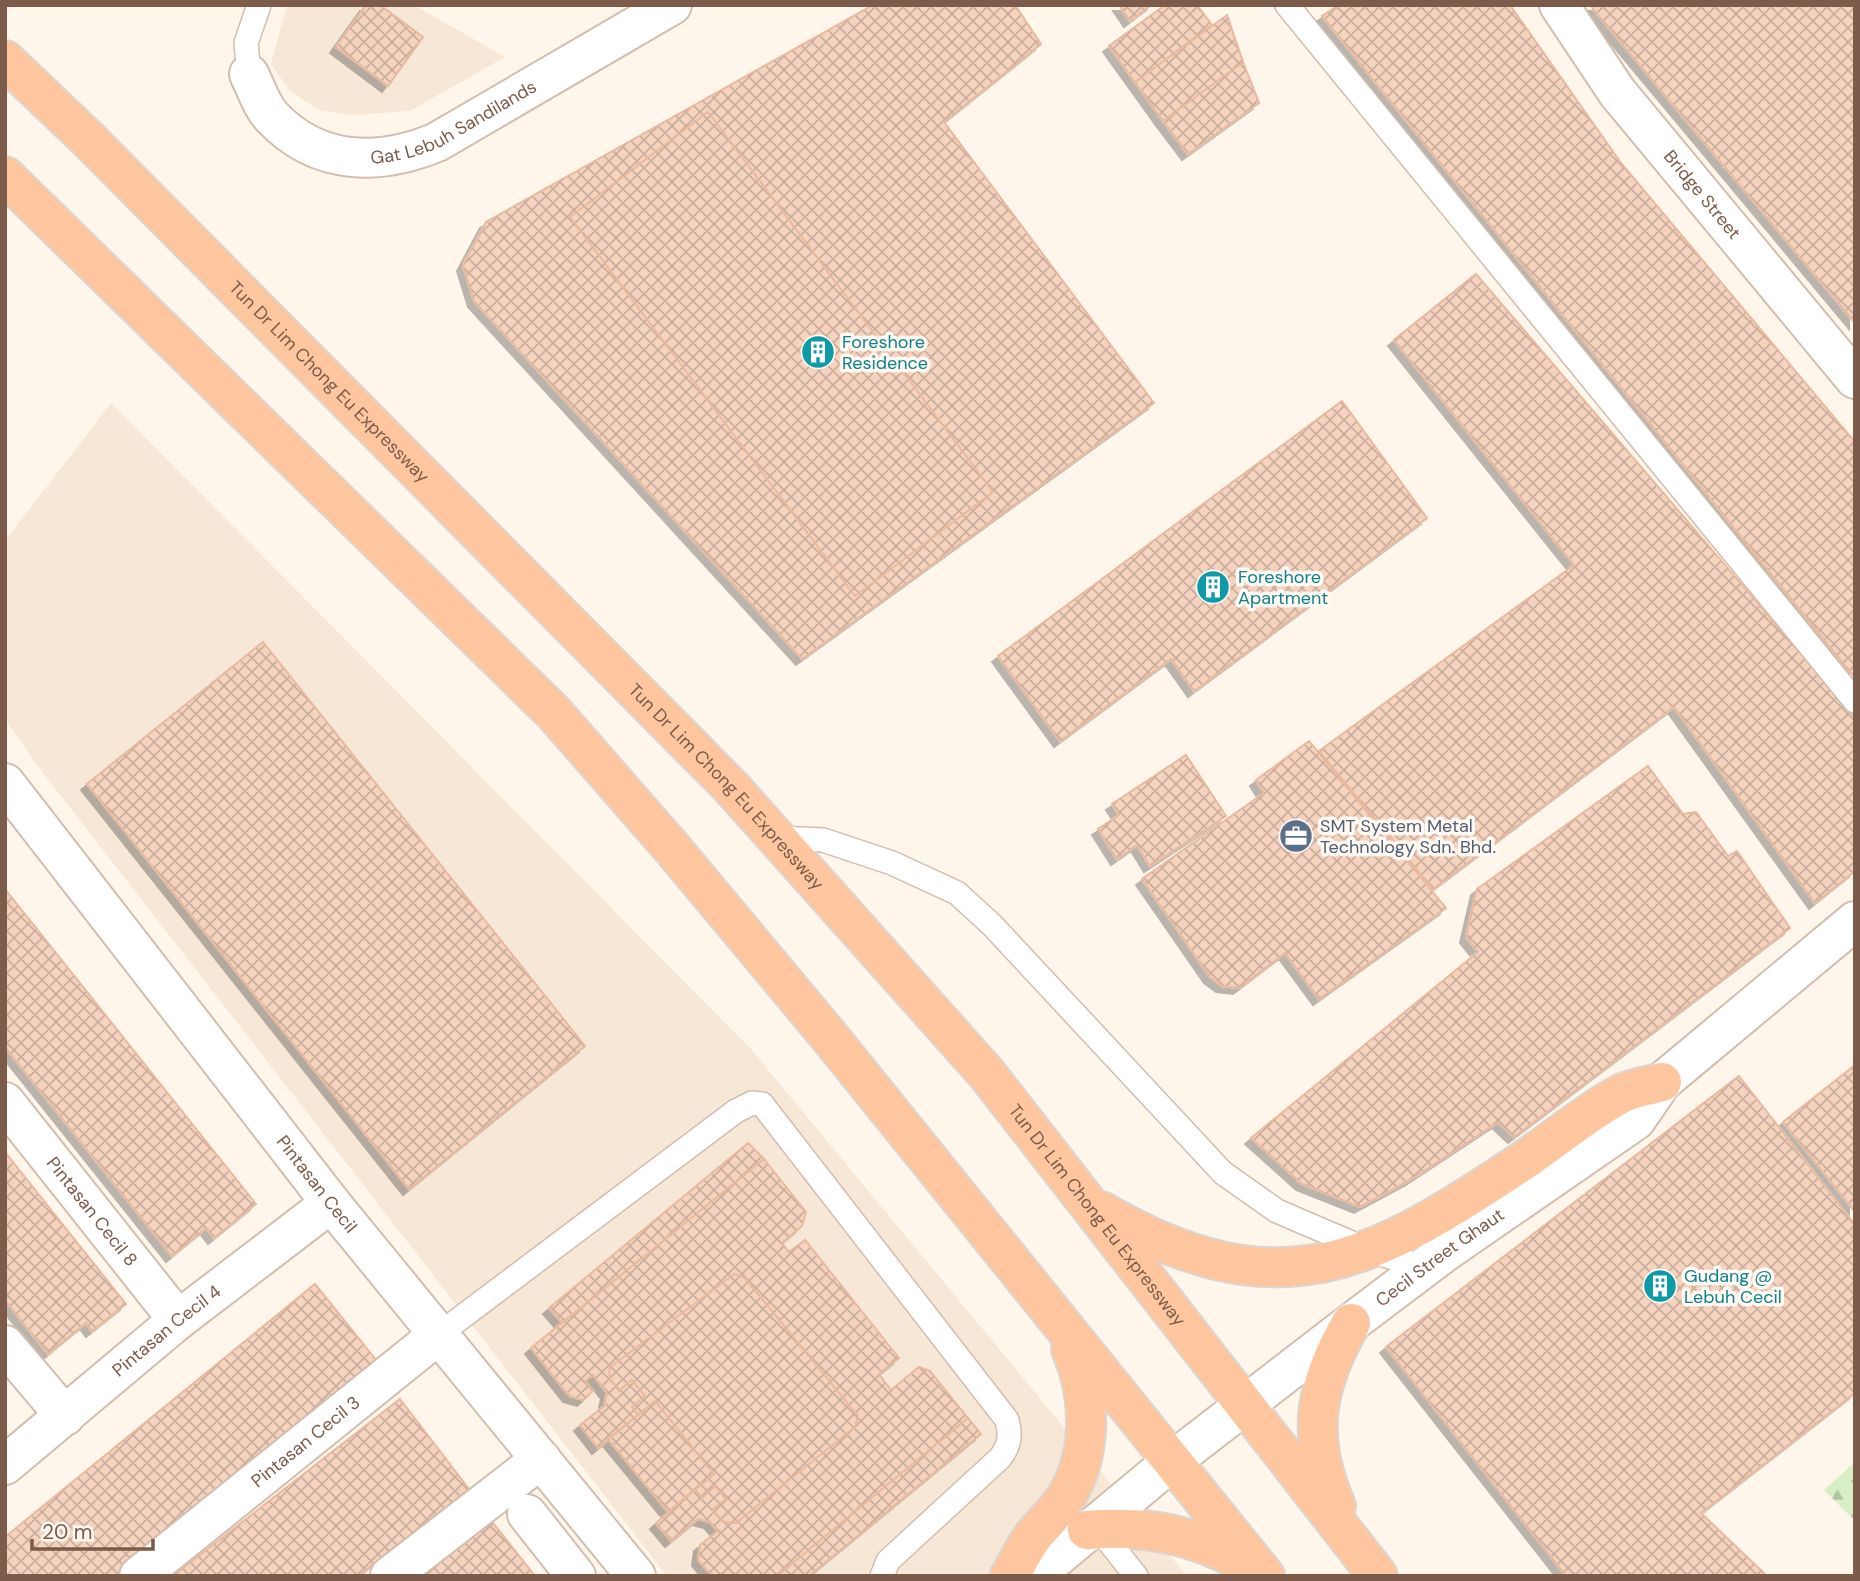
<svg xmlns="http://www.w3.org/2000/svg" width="1860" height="1581" viewBox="0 0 1860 1581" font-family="'DM Sans',sans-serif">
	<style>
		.residential { fill: #f6e7d7 }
		.forest { fill: url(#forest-firs) }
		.building { fill: url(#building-cross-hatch); stroke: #e9b99e; stroke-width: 2; filter: url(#shadow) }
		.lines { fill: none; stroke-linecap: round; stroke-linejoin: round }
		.service-casing { stroke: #d2bdae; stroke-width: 26 }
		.minor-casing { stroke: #d2bdae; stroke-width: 42 }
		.tertiary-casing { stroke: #d2bdae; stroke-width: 42 }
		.trunk-casing { stroke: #ddd4d0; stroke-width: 42 }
		.service { stroke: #fff; stroke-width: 23 }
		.minor { stroke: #fff; stroke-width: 38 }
		.tertiary { stroke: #fff; stroke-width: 38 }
		.trunk { stroke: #fdc69e; stroke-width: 38 }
		.labels { text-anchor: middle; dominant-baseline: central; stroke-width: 7; stroke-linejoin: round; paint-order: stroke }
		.street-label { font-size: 18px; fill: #7c5b4a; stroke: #fff9f2 }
		.culture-label { font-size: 18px; fill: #0d838f; stroke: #fff9f2; text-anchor: start }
		.service-label { font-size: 18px; fill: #4e5e75; stroke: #fff9f2; text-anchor: start }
	</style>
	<defs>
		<pattern id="forest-firs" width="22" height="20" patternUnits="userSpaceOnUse" patternTransform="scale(1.75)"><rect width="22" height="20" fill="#d7eec6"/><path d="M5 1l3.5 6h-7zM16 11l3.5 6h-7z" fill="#b3c4a3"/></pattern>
		<pattern id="building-cross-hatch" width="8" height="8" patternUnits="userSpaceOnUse" patternTransform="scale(1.75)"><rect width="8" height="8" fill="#f5d3bf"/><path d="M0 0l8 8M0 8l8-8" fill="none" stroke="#cbae9d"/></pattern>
		<filter id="shadow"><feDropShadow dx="-6" dy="6" stdDeviation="0" flood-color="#0004"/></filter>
	</defs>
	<rect width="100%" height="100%" fill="#fef6ea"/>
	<!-- residential -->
	<path class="residential" d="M287 5H414L505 57 410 111 352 115 318 110 289 90 271 64Z
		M111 403 750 1048 1187 1576H667L37 765 5 719V541Z"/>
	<!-- forest -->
	<path class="forest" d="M1855 1462V1521L1824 1490Z"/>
	<!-- building -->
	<path class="building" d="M366 5H380L423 37 388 86 336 47Z
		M873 5H1015L1041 44 944 122 1154 403 802 659 474 301 463 265 486 222Z
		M1119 5H1151L1130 21Z
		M1165 5H1197L1212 25 1135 82 1109 46Z
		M1339 5H1510L1621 163 1855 442V678L1322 16Z
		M1591 5H1855V323L1593 9Z
		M1227 15 1243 62 1163 121 1135 82Z
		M1243 62 1259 103 1188 154 1163 121Z
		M708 112 993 492 855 596 570 217Z
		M1476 274 1855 717V871L1815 903 1674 707 1433 889 1319 751 1574 565 1394 340Z
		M1342 401 1427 518 1194 691 1171 659 1060 741 998 656Z
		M263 642 585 1046 409 1189 87 784Z
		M1309 741 1446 908 1319 999 1285 953 1239 988 1222 986 1210 977 1142 879 1264 793 1256 780Z
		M1186 755 1226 816 1150 866 1137 845 1117 859 1098 829 1119 815 1112 804Z
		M1648 766 1683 814 1696 812 1728 856 1737 851 1790 928 1514 1137 1498 1122 1412 1179 1360 1207 1302 1184 1251 1138 1478 952 1466 937 1477 889Z
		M5 889 256 1204 214 1238 206 1228 172 1256 5 1047Z
		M1855 1065V1212L1783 1122Z
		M1739 1076 1855 1225V1393L1701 1513 1767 1576H1566L1386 1347Z
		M748 1143 764 1159 562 1323 549 1308Z
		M5 1152 126 1304 92 1331 86 1323 48 1354 5 1300Z
		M764 1159 806 1212 802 1226 782 1243 789 1252 805 1240 899 1358 879 1374 891 1390 919 1367 930 1371 968 1418 777 1576H712L698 1560 700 1545 718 1531 710 1522 698 1519 671 1541 656 1523 695 1489 702 1498 715 1486 726 1499 712 1510 723 1522 736 1523 855 1427 858 1416 744 1277 734 1274 609 1368 610 1379 619 1391 632 1380 645 1396 632 1407 638 1415 598 1448 580 1425 604 1406 607 1393 593 1375 585 1381 593 1391 583 1400 569 1396 531 1348Z
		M734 1274 744 1277 858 1416 855 1427 736 1523 723 1522 712 1510 726 1499 715 1486 702 1498 695 1489 714 1474 655 1401 638 1415 632 1407 645 1396 632 1380 619 1391 610 1379 609 1368Z
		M315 1284 377 1361 114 1576H5V1537Z
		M400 1399 469 1489 358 1576H173Z
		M655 1401 714 1474 668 1512 608 1439Z
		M968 1418 981 1434 809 1576H777Z
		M490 1519 535 1576H420Z"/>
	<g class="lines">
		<!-- service casing -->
		<g class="service-casing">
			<path id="service" d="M1287 5 1855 701
				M249 74 246 43 259 5
				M776 838 823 840 892 863 957 893 992 925 1223 1173 1277 1211 1368 1250 1425 1268
				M438 1335 736 1111 752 1103 762 1104 1007 1420C1011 1436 1010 1445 1000 1458L888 1561 882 1576
				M1099 1529 1136 1576"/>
		</g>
		<!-- minor casing -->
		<g class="minor-casing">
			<g id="minor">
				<path id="s1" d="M249 74C256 88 262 107 272 117 318 166 380 166 437 142L672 5"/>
				<path id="s2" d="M5 783 331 1203 636 1576"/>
				<path id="s3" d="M5 1102 178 1320"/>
				<path d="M5 1345 65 1416"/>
				<path id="s4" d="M5 1465 178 1320 331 1203"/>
				<path d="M527 1514 576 1576"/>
				<path id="s5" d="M139 1576 438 1335"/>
				<path d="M390 1576 541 1459"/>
				<path id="s6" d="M1010 1576 1056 1558 1171 1462 1351 1323 1445 1252 1636 1120 1662 1082 1855 921"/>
			</g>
		</g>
		<!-- tertiary casing -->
		<g class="tertiary-casing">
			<g id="tertiary">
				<path id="s7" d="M1559 5 1617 92 1855 379"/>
			</g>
		</g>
		<!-- trunk casing -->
		<g class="trunk-casing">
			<g id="trunk">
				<path id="s8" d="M5 60 89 140 731 787 987 1074 1378 1576"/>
				<path d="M5 176 554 713 671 847 828 1035 1265 1576"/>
				<path d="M1101 1211C1280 1315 1373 1262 1529 1157 1559 1136 1589 1111 1621 1094 1633 1088 1649 1086 1662 1082"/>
				<path d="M1336 1506C1306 1437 1314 1387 1351 1323"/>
				<path d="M1087 1530C1148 1525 1197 1535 1250 1566"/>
				<path d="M1010 1576C1018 1562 1025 1546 1035 1534 1047 1520 1060 1508 1069 1492 1093 1449 1090 1393 1071 1349"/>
			</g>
		</g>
		<!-- service -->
		<use href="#service" class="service"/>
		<!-- minor -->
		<use href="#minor" class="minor"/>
		<!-- tertiary -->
		<use href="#tertiary" class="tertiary"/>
		<!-- trunk -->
		<use href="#trunk" class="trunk"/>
	</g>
	<!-- icons -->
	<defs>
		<g id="building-disc" transform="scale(1.75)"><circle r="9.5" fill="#0f9aa8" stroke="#fff9f2"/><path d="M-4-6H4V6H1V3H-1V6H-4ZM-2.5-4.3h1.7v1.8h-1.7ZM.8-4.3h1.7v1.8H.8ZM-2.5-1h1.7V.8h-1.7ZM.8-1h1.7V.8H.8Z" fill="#fff"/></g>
		<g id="office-disc" transform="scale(1.75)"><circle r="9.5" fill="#5c6f8a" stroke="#fff9f2"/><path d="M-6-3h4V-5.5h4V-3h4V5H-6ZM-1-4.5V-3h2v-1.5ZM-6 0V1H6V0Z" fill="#fff"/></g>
	</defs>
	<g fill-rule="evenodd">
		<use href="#building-disc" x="818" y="352"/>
		<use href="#building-disc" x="1213" y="587"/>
		<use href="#office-disc" x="1296" y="836"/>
		<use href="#building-disc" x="1660" y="1286"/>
	</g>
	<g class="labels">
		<!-- street labels -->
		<g class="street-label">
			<text stroke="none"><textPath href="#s1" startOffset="250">Gat Lebuh Sandilands</textPath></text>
			<text stroke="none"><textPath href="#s7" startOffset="238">Bridge Street</textPath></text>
			<text stroke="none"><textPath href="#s8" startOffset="457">Tun Dr Lim Chong Eu Expressway</textPath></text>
			<text stroke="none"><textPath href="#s8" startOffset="1024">Tun Dr Lim Chong Eu Expressway</textPath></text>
			<text stroke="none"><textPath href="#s2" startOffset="508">Pintasan Cecil</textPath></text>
			<text stroke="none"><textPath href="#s3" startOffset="140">Pintasan Cecil 8</textPath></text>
			<text stroke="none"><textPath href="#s8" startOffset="1591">Tun Dr Lim Chong Eu Expressway</textPath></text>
			<text stroke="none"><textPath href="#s6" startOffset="537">Cecil Street Ghaut</textPath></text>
			<text stroke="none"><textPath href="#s4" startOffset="210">Pintasan Cecil 4</textPath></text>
			<text stroke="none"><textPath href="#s5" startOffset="214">Pintasan Cecil 3</textPath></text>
		</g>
		<!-- culture labels -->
		<g class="culture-label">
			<text x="842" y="342">Foreshore<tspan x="842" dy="21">Residence</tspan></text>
			<text x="1238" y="577">Foreshore<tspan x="1238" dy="21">Apartment</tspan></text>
			<text x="1684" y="1276">Gudang @<tspan x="1684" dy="21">Lebuh Cecil</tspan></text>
		</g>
		<!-- service labels -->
		<g class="service-label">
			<text x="1320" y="826">SMT System Metal<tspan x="1320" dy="21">Technology Sdn. Bhd.</tspan></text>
		</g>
	</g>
	<!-- border -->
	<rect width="1860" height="1581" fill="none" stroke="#7c5b4a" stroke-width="14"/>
	<!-- scale -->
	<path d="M32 1539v10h121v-10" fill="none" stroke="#7c5b4a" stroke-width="3.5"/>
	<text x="42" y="1539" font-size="21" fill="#7c5b4a" stroke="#fff9f2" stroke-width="5" paint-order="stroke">20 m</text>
</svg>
